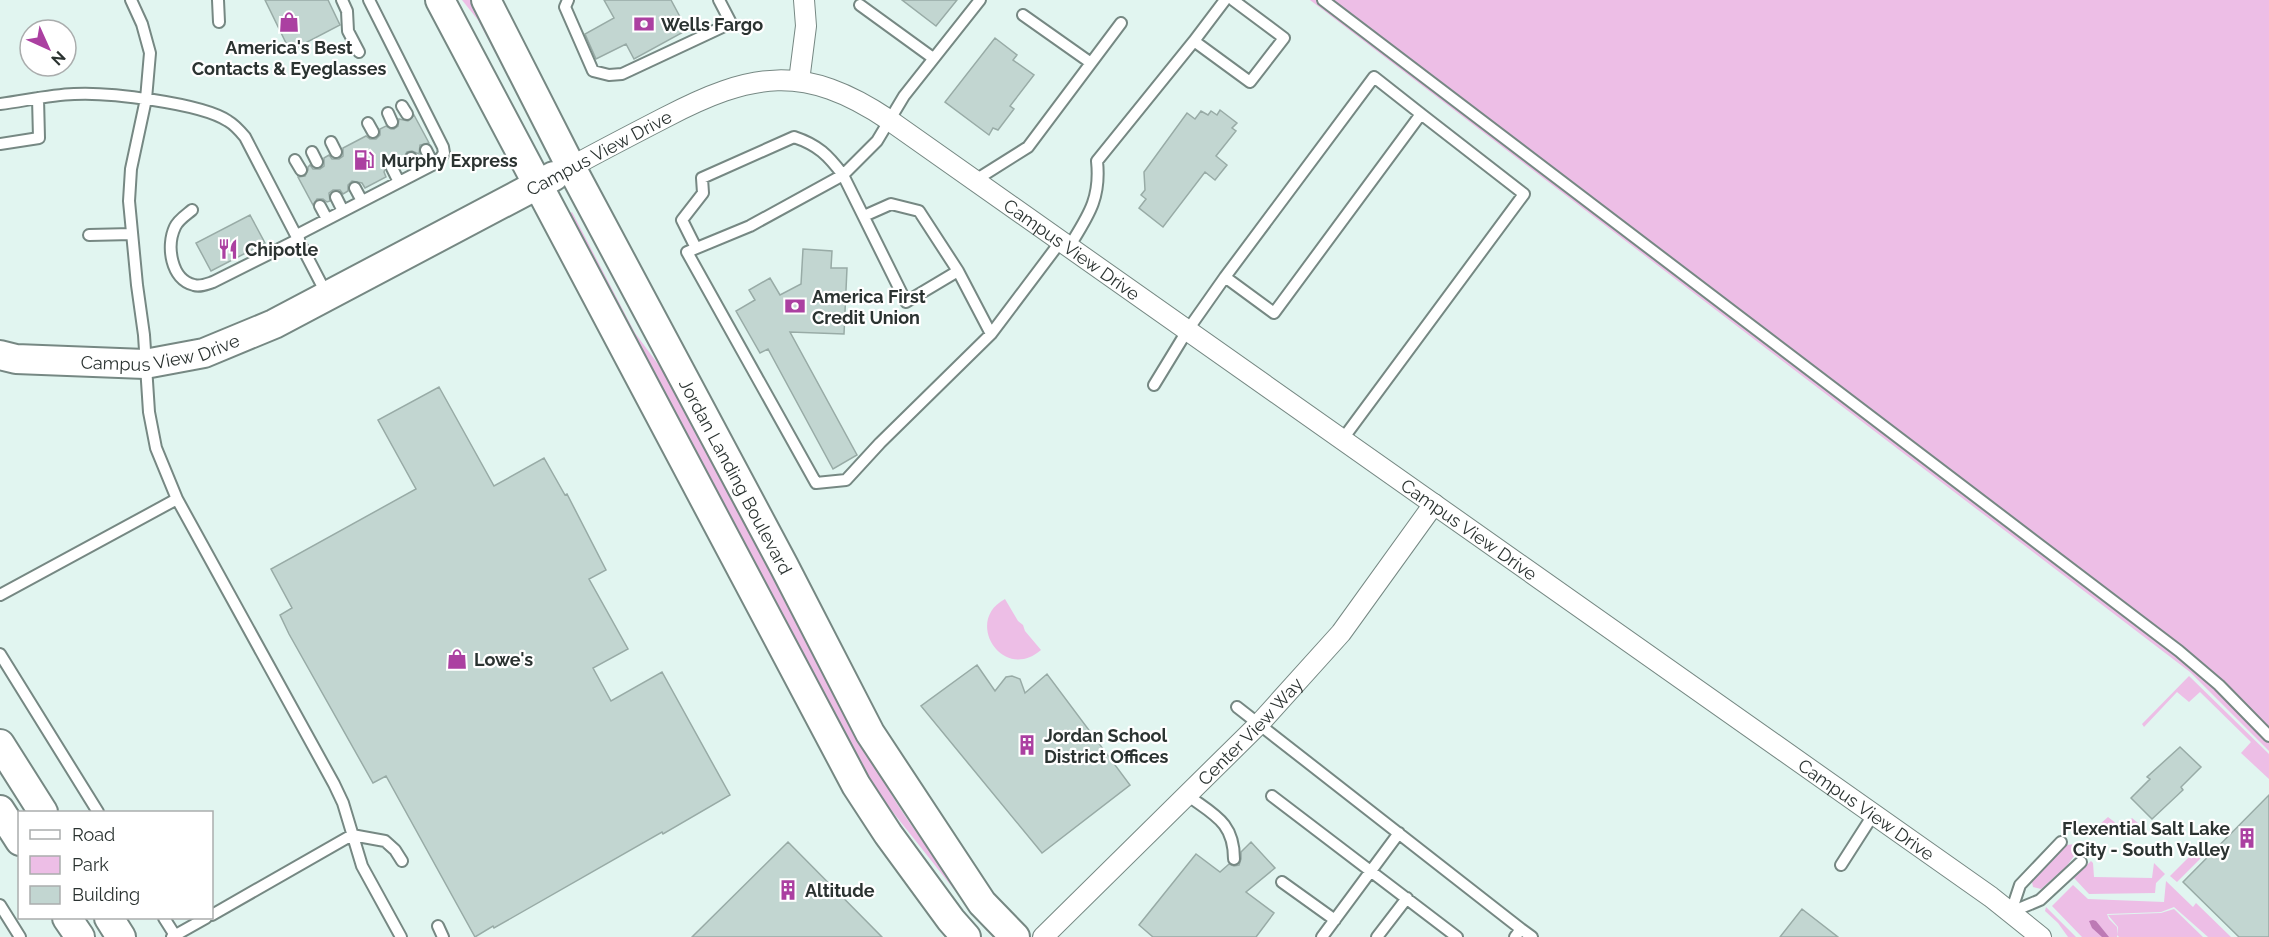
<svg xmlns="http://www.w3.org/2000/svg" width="2269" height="937" viewBox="0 0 2269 937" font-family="Raleway,sans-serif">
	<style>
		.green { fill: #edbee6 }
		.water { fill: #bd7ab5 }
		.building { fill: #c2d6d1; stroke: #98aba6; stroke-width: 1.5 }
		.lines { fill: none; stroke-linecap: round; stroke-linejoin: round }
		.lane-casing { stroke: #768883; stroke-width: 14 }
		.street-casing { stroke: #768883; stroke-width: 22 }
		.secondary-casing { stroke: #768883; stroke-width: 32 }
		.lane { stroke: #fff; stroke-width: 10 }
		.street { stroke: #fff; stroke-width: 20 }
		.secondary { stroke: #fff; stroke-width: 28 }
		.labels { text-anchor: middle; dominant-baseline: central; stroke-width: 4.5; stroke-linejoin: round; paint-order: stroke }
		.poi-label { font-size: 18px; font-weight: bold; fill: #2b3331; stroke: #fff; text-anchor: start }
		.street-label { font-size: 18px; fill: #2b3331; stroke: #fff }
	</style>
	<rect width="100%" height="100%" fill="#e1f5f0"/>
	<!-- green -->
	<path class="green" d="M462 0H474L544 135 539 137 478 20Z
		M1310 0H2269V751L2190 672Z
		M572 212 635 333 678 391 853 728C870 758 887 789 907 819 933 857 963 892 992 927L987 931 869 782 567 216Z
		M1005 599 1018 621 1023 625 1025 631 1041 650C1003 683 963 621 1005 599Z
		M2189 676 2269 754V779L2241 753 2251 742 2200 692 2189 702 2177 692 2144 727 2142 724Z
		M2108 817 2122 828 2132 818 2145 829 2101 830 2099 825Z
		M2075 844 2079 849 2066 867 2041 889 2033 887 2032 882C2042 868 2055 856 2067 845Z
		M2201 845 2206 849 2202 853 2204 855 2177 882 2170 876Z
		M2091 861 2093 863 2094 877 2152 878 2154 863 2165 874 2156 883 2155 893 2089 894 2074 878Z
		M2166 881 2193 907 2196 903 2231 937H2208L2174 907 2161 912 2107 914 2109 919 2117 927V937H2082L2052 906 2073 885 2088 899 2164 902Z
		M2046 907 2076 937H2068L2058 923 2045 911Z
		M2174 909 2203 937H2119L2117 935 2118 927 2108 915 2161 913Z"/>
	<!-- water -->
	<path class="water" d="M2093 920 2096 921 2109 937H2102L2092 928 2089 921Z"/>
	<!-- building -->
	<path class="building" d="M265 0H328L340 25 292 50 289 44 287 45Z
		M604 0H671L687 30 634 59 626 44 596 59 585 34 614 18Z
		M902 0H957L936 26Z
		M995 38 1017 55 1013 60 1034 75 1010 106 1014 109 998 130 993 128 989 135 945 102Z
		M1220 110 1237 123 1232 128 1236 131 1216 156 1227 165 1215 180 1205 172 1163 227 1139 208 1146 199 1141 195 1145 190 1144 172 1187 113 1195 119 1201 111 1208 115 1211 111 1217 115Z
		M414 115 429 143 420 145 419 154 412 151 407 152 404 157V161L399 164 393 161 388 162 384 172 386 177 365 188 362 183 352 181 348 185V191L343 194 340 190H333L329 193 330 201 327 202 323 199H317L313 205 298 177 305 176 308 170V167L310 165 313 169H320L324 166V158L329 155 332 159H339L343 156V148L366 136 370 139H376L380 135V129L386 126 391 129H394L398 126 399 119 408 121Z
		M250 215 265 243 211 271 196 243Z
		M803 249 832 251 831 268H847L844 334 790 332 857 455 833 469 768 349 760 353 736 311 755 300 749 290 770 278 780 295 801 284Z
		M439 387 494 486 544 458 565 495 567 494 606 570 589 579 628 649 593 668 611 701 662 672 730 795 663 834 662 832 494 928 493 926 475 937 386 776 373 783 289 634 280 615 292 608 271 569 416 489 378 420Z
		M977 665 995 691 1006 677 1012 676 1020 679 1025 693 1047 674 1130 785 1042 853 921 706Z
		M2180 747 2201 767 2181 787 2183 790 2152 819 2131 798 2150 779 2147 777Z
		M2269 795V937H2239L2183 882Z
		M788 842 882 937H692Z
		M1251 842 1275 868 1246 892 1274 913 1256 937H1153L1139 925 1196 854 1220 872 1229 864 1234 866 1239 865 1241 859V852Z
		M1802 909 1838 937H1780Z"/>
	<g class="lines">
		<!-- lane casing -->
		<g class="lane-casing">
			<path id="lane" d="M131 0 142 24 150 53 146 99 131 169 129 201 137 285 144 335 149 412 156 448 177 499 334 784 343 803 362 866 401 937
				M218 0 219 22
				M342 0 347 11 348 31 359 52
				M568 0 565 7 593 71 609 75 622 74 731 23 719 0
				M1225 0 1194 41 1250 82 1284 38 1233 0
				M1323 0 2179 651 2219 685 2269 736
				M860 5 933 58
				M1023 15 1091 63
				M0 104C24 101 49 95 74 94 107 92 201 103 228 121 235 125 240 131 245 137L327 295
				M402 106 407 114
				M388 113 392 122
				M368 123 373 132
				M331 142 336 152
				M0 144 39 138 38 98
				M426 150 433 164
				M312 152 317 162
				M411 158 418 172
				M295 160 301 170
				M392 168 399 182
				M974 181 1028 147 1121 23
				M355 188 362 201
				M336 197 343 211
				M320 206 327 219
				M192 210C186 215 178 220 175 227 166 246 171 280 194 285 200 287 207 284 213 282L299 239
				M864 216 891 204 919 211 958 271
				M89 235 132 234
				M297 235 438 162 444 153 443 147 369 0
				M1069 247C1088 216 1101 199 1097 161L1194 41
				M696 248 682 220 703 193 702 178 794 137C818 145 828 155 843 175L877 141 904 96 980 0
				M1225 277 1374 77 1421 114
				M991 334 958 271 906 302 843 175 750 226 687 252 816 483 846 480 880 443 991 334 1061 241
				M1154 385 1187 331 1225 277 1274 313 1421 114 1524 194 1342 440
				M0 595 177 499
				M0 654 98 812
				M1237 707 1521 929 1515 937
				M1187 795C1214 815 1234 822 1234 859
				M1272 796 1457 937
				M1841 865 1873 815
				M1282 882 1335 920
				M0 905 20 937
				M2011 912 2020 885 2061 842
				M2011 912 2040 900 2081 862
				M212 915 352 835 385 841 395 850 402 861
				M164 918 176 937
				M438 926 443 937
				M1521 929 1532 937
				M172 937 206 918
				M1322 937 1399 833
				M1377 937 1407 898"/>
		</g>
		<!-- street casing -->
		<g class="street-casing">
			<g id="street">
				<path d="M799 81 806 26 804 0"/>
				<path id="s1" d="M571 167C602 150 633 134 664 118 752 72 804 63 889 120L1991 897 2041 937"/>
				<path id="s2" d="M1043 937 1259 724 1341 633 1434 504"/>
			</g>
		</g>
		<!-- secondary casing -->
		<g class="secondary-casing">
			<g id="secondary">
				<path d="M440 0 856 785 888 834 951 920 966 937"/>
				<path id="s3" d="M486 0 571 167 784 566 870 733 982 903 1015 937"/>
				<path id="s4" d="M0 355 16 359 145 364 204 353 274 324 554 176"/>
				<path d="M0 744 43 812"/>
				<path d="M0 810 20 841"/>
				<path d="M67 918 80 937"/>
				<path d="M109 918 121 937"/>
			</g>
		</g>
		<!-- lane -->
		<use href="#lane" class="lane"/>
		<!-- street -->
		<use href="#street" class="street"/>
		<!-- secondary -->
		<use href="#secondary" class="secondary"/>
	</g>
	<!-- icons -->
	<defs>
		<g id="shop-bare" transform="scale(1.62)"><path d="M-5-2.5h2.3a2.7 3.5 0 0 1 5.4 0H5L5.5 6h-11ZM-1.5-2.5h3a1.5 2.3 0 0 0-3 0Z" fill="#ab40a1" stroke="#fff" stroke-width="2.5" paint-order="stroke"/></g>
		<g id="bank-bare" transform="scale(1.62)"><path d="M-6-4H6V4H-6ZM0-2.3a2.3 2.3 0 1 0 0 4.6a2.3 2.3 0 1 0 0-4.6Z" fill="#ab40a1" stroke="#fff" stroke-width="2.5" paint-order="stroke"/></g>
		<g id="fuel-bare" transform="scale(1.62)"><path d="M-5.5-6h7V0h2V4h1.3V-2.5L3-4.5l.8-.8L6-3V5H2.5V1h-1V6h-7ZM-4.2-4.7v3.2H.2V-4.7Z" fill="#ab40a1" stroke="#fff" stroke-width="2.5" paint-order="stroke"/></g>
		<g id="restaurant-bare" transform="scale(1.62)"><path d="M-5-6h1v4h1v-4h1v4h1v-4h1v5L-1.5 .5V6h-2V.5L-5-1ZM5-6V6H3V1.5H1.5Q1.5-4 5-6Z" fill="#ab40a1" stroke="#fff" stroke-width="2.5" paint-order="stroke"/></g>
		<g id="building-bare" transform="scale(1.62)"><path d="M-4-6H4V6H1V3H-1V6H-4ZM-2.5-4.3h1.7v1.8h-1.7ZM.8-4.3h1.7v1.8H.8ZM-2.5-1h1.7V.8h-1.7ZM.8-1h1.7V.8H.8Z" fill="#ab40a1" stroke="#fff" stroke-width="2.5" paint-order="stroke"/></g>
	</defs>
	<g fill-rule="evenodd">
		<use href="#shop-bare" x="289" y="22"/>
		<use href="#bank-bare" x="644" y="24"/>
		<use href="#fuel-bare" x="364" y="160"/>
		<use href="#restaurant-bare" x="228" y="249"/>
		<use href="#bank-bare" x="795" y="306"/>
		<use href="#shop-bare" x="457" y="659"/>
		<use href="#building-bare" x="1027" y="745"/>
		<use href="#building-bare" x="2247" y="838"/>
		<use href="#building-bare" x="788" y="890"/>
	</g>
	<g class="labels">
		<!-- poi labels -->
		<g class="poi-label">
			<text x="661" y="24">Wells Fargo</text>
			<text x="289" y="47" text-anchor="middle">America's Best<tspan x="289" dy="21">Contacts &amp; Eyeglasses</tspan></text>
			<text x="381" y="160">Murphy Express</text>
			<text x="245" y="249">Chipotle</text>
			<text x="812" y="296">America First<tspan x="812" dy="21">Credit Union</tspan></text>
			<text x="474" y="659">Lowe's</text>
			<text x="1044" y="735">Jordan School<tspan x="1044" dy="21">District Offices</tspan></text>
			<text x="2230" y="828" text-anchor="end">Flexential Salt Lake<tspan x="2230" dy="21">City - South Valley</tspan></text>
			<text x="805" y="890">Altitude</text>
		</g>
		<!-- street labels -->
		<g class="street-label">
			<text transform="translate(599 153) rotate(-28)">Campus View Drive</text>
			<text stroke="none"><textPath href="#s1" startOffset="570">Campus View Drive</textPath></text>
			<text stroke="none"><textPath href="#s4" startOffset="162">Campus View Drive</textPath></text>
			<text stroke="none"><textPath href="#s3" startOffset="538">Jordan Landing Boulevard</textPath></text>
			<text stroke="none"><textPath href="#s1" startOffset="1056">Campus View Drive</textPath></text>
			<text stroke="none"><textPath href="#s2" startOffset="292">Center View Way</textPath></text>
			<text stroke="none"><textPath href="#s1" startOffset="1542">Campus View Drive</textPath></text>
		</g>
	</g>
	<!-- legend -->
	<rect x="18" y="811" width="195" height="108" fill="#ffffff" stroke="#aaadad" stroke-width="1.5"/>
	<rect x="30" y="830" width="30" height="9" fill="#ffffff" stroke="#aaadad" stroke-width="1.5"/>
	<text x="72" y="841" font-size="18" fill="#2b3331">Road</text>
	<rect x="30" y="856" width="30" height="18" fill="#edbee6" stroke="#aaadad" stroke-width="1.5"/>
	<text x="72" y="871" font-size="18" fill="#2b3331">Park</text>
	<rect x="30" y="886" width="30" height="18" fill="#c2d6d1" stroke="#aaadad" stroke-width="1.5"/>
	<text x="72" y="901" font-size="18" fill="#2b3331">Building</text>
	<!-- north arrow -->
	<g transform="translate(48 48) rotate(135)"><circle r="28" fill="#ffffff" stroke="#aaadad" stroke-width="1.5"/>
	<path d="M0-4.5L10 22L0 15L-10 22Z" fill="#ab40a1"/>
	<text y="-9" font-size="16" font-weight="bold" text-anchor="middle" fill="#2b3331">N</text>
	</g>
</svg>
